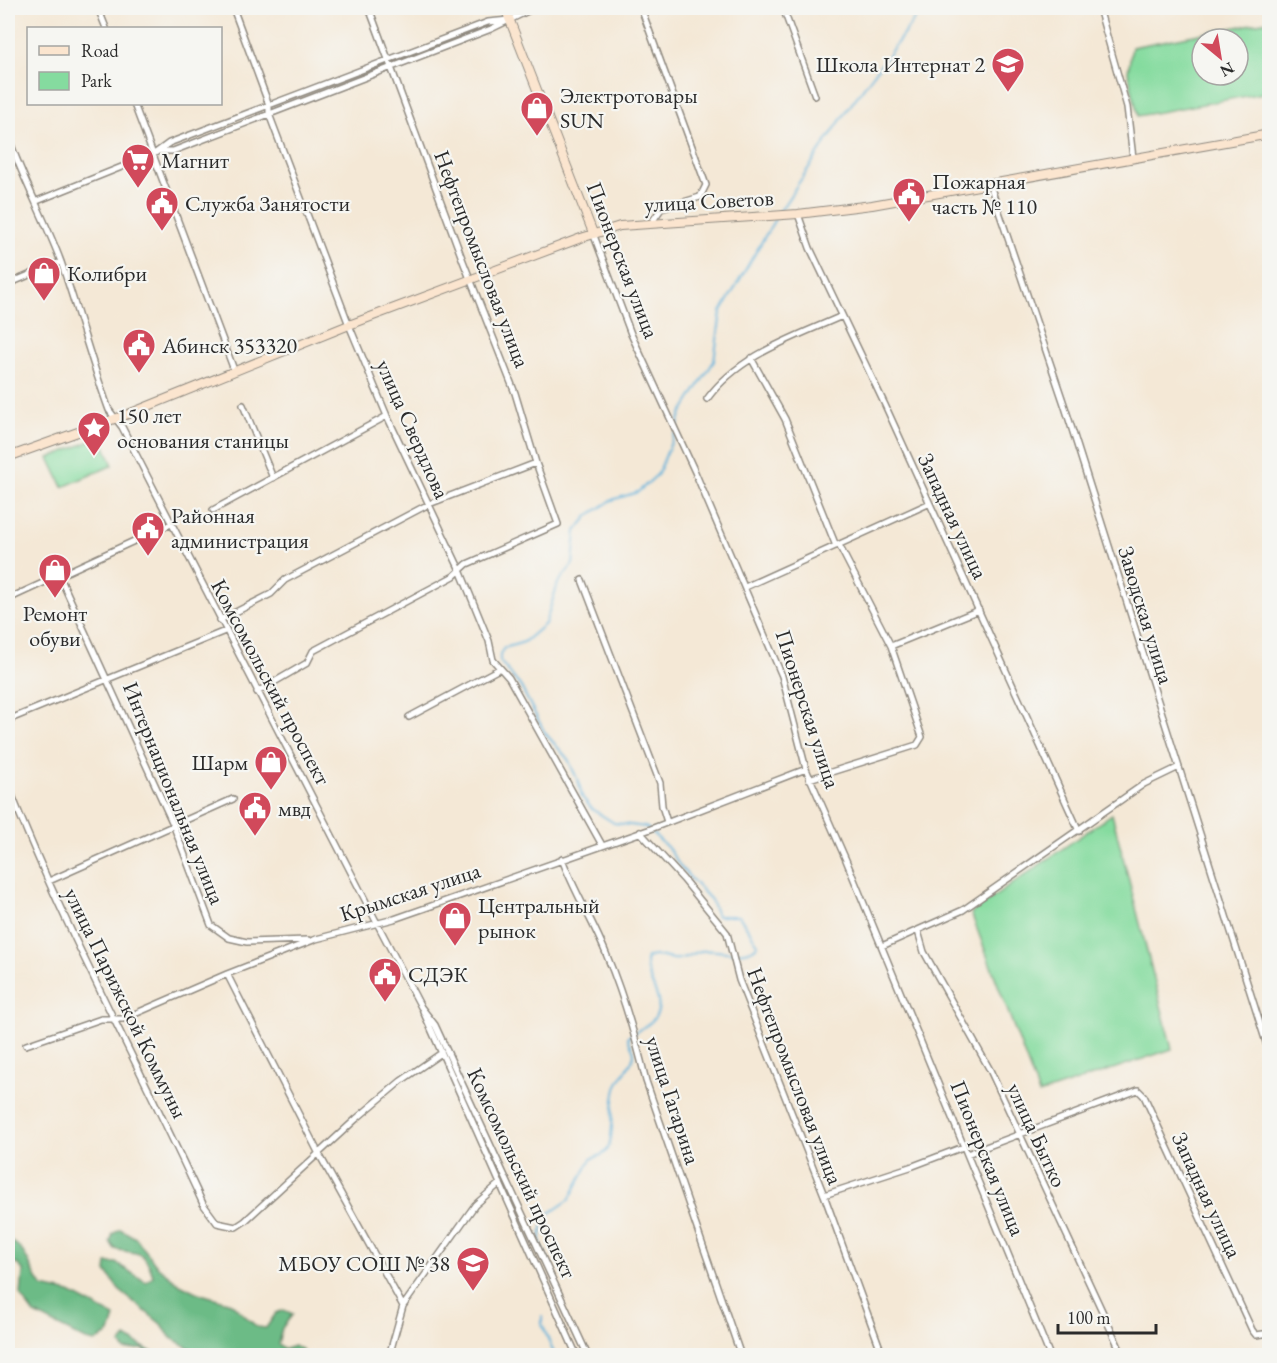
<svg xmlns="http://www.w3.org/2000/svg" width="1277" height="1363" viewBox="0 0 1277 1363" font-family="'EB Garamond',serif">
	<style>
		.green { fill: #85db9f; stroke: #588365; stroke-width: 1.5; fill-rule: evenodd }
		.forest { fill: #6cbb86; stroke: #4c7358; stroke-width: 1.5 }
		.lines { fill: none; stroke-linecap: round; stroke-linejoin: round }
		.stream { stroke: #60b2db; stroke-width: 2 }
		.street-casing { stroke: #908a80; stroke-width: 8 }
		.secondary-casing { stroke: #908a80; stroke-width: 10 }
		.street { stroke: #fff; stroke-width: 5 }
		.secondary { stroke: #fbe5cf; stroke-width: 8 }
		.labels { text-anchor: middle; dominant-baseline: central; stroke-width: 4.5; stroke-linejoin: round; paint-order: stroke }
		.poi-label { font-size: 22px; fill: #2b2b2b; stroke: #f6f6f2; text-anchor: start }
		.street-label { font-size: 22px; fill: #2b2b2b; stroke: #f6f6f2 }
	</style>
	<rect width="100%" height="100%" fill="#f6f6f2"/>
	<filter id="ink" filterUnits="userSpaceOnUse"><feTurbulence type="fractalNoise" baseFrequency=".0167" numOctaves="2"/><feDisplacementMap in="SourceGraphic" scale="12" xChannelSelector="R" yChannelSelector="G"/><feConvolveMatrix kernelMatrix="1 2 1 2 8 2 1 2 1" color-interpolation-filters="sRGB"/></filter>
	<filter id="wash" filterUnits="userSpaceOnUse"><feTurbulence type="fractalNoise" baseFrequency=".008" numOctaves="4" result="noise"/><feDisplacementMap in="SourceGraphic" scale="24" xChannelSelector="R" yChannelSelector="G"/><feGaussianBlur stdDeviation="1.35" result="paint"/><feColorMatrix in="noise" values="0 0 0 0 0 0 0 0 0 0 0 0 0 0 0 0 0 1.4 0 .05"/><feComposite in="paint" operator="in"/></filter>
	<g filter="url(#wash)">
		<rect width="100%" height="100%" fill="#f4e8d6"/>
		<!-- green -->
		<path class="green" d="M1268 21 1269 92 1138 116 1128 72 1132 47ZM1202 39H1238V75H1202Z
			M101 437 113 465 63 487 49 458Z
			M1112 814 1172 1049 1039 1094 971 913Z"/>
		<!-- forest -->
		<path class="forest" d="M120 1229 136 1238 158 1267 180 1284 198 1293 231 1303 257 1327 266 1328 276 1313 284 1310 293 1314 282 1328 278 1344 285 1349 294 1346 302 1349 305 1355H202L171 1338 161 1324 119 1290 106 1271 107 1263H116L146 1282 153 1276C144 1247 137 1255 115 1249L110 1242 113 1234Z
			M8 1240C29 1248 29 1272 43 1287L70 1293 115 1317 110 1333 95 1342 86 1340 33 1313 21 1296 23 1270 17 1264H8Z
			M126 1337 157 1355H150L143 1349 125 1350 120 1344Z"/>
		<g class="lines">
			<!-- stream -->
			<path class="stream" d="M778 214 850 106 923 8
				M677 428 681 414 714 361 721 312 775 219
				M554 1275 540 1242 544 1217 569 1200 591 1159C596 1156 604 1156 607 1150 615 1137 610 1104 617 1086 621 1074 632 1067 634 1054 634 1047 628 1043 628 1037 636 1030 649 1027 655 1017 668 999 641 976 647 958 660 952 666 961 678 959 686 958 693 953 701 951 716 948 749 960 758 944L739 916H717L711 900 682 869 668 848 646 827 614 823 592 809 582 797 579 783 568 759 545 733 521 687 500 661V654L504 648 524 642 545 624 558 583 573 564 576 531 589 515 612 500 638 492 658 474 675 433
				M542 1316V1324L555 1356"/>
		</g>
	</g>
	<g filter="url(#ink)">
		<g class="lines">
			<!-- street casing -->
			<g class="street-casing">
				<path id="street" d="M98 8 106 28
					M233 8 269 105V114L349 325 387 416 460 570 489 641 493 660 509 678 602 845
					M641 8 706 185 700 197 661 209 652 222
					M783 8 815 96
					M1099 8 1127 107 1133 158
					M134 104 234 370
					M8 136C23 180 45 219 61 262 78 311 91 361 109 410L122 427 378 925 421 1007 435 1025 588 1356
					M159 151H173L491 29 534 8
					M990 185 1065 407 1270 1055
					M37 201 154 154 169 143 488 22 509 20
					M798 214 810 248 885 405 1079 831
					M593 233 631 334 695 472 782 676 806 769 846 860 1050 1356
					M8 284 60 262
					M751 358 785 419 836 546
					M707 399C739 355 793 338 842 316
					M243 405 273 478
					M213 510 387 416
					M59 575 173 824 211 925 229 938 247 942 308 940
					M582 580 660 783 662 806 667 822
					M745 587 928 504
					M8 599 171 524
					M220 620 271 594 285 580 429 504 536 463
					M891 646 979 610
					M257 692 307 663 313 651 454 576 467 564 558 524 536 463 515 393 463 261 369 8
					M409 717 499 669
					M8 720 225 631
					M809 779 917 745 922 737 891 646 839 545
					M8 785C64 929 139 1064 203 1204L217 1223 236 1227 245 1221 356 1119 401 1081 440 1054
					M640 832 683 879 727 933 739 980 824 1195 883 1356
					M562 859C575 893 594 923 607 956 624 997 636 1039 646 1081L741 1356
					M49 881 233 799
					M918 931 924 952 990 1070 1123 1356
					M882 946 963 910 1144 784 1177 768
					M227 974 319 1154 403 1306
					M423 1011 577 1356
					M26 1045 101 1019H123L227 974 316 939 394 919 648 830 806 769
					M967 1154 1138 1090 1144 1096 1252 1330 1256 1335 1270 1333
					M824 1195 913 1166 963 1147
					M292 1354 295 1356
					M389 1356 403 1306 475 1205 500 1183"/>
			</g>
			<!-- secondary casing -->
			<g class="secondary-casing">
				<path id="secondary" d="M505 8 593 233
					M8 457 131 413 349 325 581 238 620 226 798 214 872 205 1270 134"/>
			</g>
			<!-- street -->
			<use href="#street" class="street"/>
			<!-- secondary -->
			<use href="#secondary" class="secondary"/>
		</g>
	</g>
	<!-- icons -->
	<defs>
		<g id="school-pin" transform="scale(1.725)"><path d="M0 17L-7.5 6A9.5 9.5 0 1 1 7.5 6Z" fill="#d1495b" stroke="#f6f6f2"/><path d="M0-5L7-2L0 1L-7-2ZM-4 1L0 2.5L4 1V4Q0 6-4 4Z" fill="#fff"/></g>
		<g id="shop-pin" transform="scale(1.725)"><path d="M0 17L-7.5 6A9.5 9.5 0 1 1 7.5 6Z" fill="#d1495b" stroke="#f6f6f2"/><path d="M-5-2.5h2.3a2.7 3.5 0 0 1 5.4 0H5L5.5 6h-11ZM-1.5-2.5h3a1.5 2.3 0 0 0-3 0Z" fill="#fff"/></g>
		<g id="supermarket-pin" transform="scale(1.725)"><path d="M0 17L-7.5 6A9.5 9.5 0 1 1 7.5 6Z" fill="#d1495b" stroke="#f6f6f2"/><path d="M-6-5.5h2.5l.6 2H6L4.5 2H-2.5L-4.4-4H-6ZM-1.5 3.2a1.3 1.3 0 1 0 .1 0ZM3 3.2a1.3 1.3 0 1 0 .1 0Z" fill="#fff"/></g>
		<g id="civic-pin" transform="scale(1.725)"><path d="M0 17L-7.5 6A9.5 9.5 0 1 1 7.5 6Z" fill="#d1495b" stroke="#f6f6f2"/><path d="M-.6-6.5H3V-4.5H.6V-3L4-1V1h2V6H-6V1h2V-1L-.6-3ZM-1.2 2.5V6h2.4V2.5Z" fill="#fff"/></g>
		<g id="sight-pin" transform="scale(1.725)"><path d="M0 17L-7.5 6A9.5 9.5 0 1 1 7.5 6Z" fill="#d1495b" stroke="#f6f6f2"/><path d="M0-6L1.8-2.2L6-1.7L2.9 1.2L3.7 5.4L0 3.3L-3.7 5.4L-2.9 1.2L-6-1.7L-1.8-2.2Z" fill="#fff"/></g>
	</defs>
	<g fill-rule="evenodd">
		<use href="#school-pin" x="1008" y="64"/>
		<use href="#shop-pin" x="537" y="108"/>
		<use href="#supermarket-pin" x="138" y="160"/>
		<use href="#civic-pin" x="909" y="194"/>
		<use href="#civic-pin" x="162" y="203"/>
		<use href="#shop-pin" x="44" y="273"/>
		<use href="#civic-pin" x="139" y="345"/>
		<use href="#sight-pin" x="94" y="428"/>
		<use href="#civic-pin" x="148" y="528"/>
		<use href="#shop-pin" x="55" y="570"/>
		<use href="#shop-pin" x="271" y="762"/>
		<use href="#civic-pin" x="255" y="808"/>
		<use href="#shop-pin" x="455" y="918"/>
		<use href="#civic-pin" x="385" y="974"/>
		<use href="#school-pin" x="473" y="1263"/>
	</g>
	<g class="labels">
		<!-- poi labels -->
		<g class="poi-label">
			<text x="985" y="64" text-anchor="end">Школа Интернат 2</text>
			<text x="560" y="95">Электротовары<tspan x="560" dy="25">SUN</tspan></text>
			<text x="161" y="160">Магнит</text>
			<text x="932" y="181">Пожарная<tspan x="932" dy="25">часть № 110</tspan></text>
			<text x="185" y="203">Служба Занятости</text>
			<text x="67" y="273">Колибри</text>
			<text x="162" y="345">Абинск 353320</text>
			<text x="117" y="415">150 лет<tspan x="117" dy="25">основания станицы</tspan></text>
			<text x="171" y="515">Районная<tspan x="171" dy="25">администрация</tspan></text>
			<text x="55" y="613" text-anchor="middle">Ремонт<tspan x="55" dy="25">обуви</tspan></text>
			<text x="248" y="762" text-anchor="end">Шарм</text>
			<text x="278" y="808">мвд</text>
			<text x="478" y="905">Центральный<tspan x="478" dy="25">рынок</tspan></text>
			<text x="408" y="974">СДЭК</text>
			<text x="450" y="1263" text-anchor="end">МБОУ СОШ № 38</text>
		</g>
		<!-- street labels -->
		<g class="street-label">
			<text transform="translate(709 201) rotate(-3)">улица Советов</text>
			<text transform="translate(482 259) rotate(69)">Нефтепромысловая улица</text>
			<text transform="translate(623 260) rotate(69)">Пионерская улица</text>
			<text transform="translate(413 429) rotate(66)">улица Свердлова</text>
			<text transform="translate(953 516) rotate(65)">Западная улица</text>
			<text transform="translate(1146 615) rotate(73)">Заводская улица</text>
			<text transform="translate(271 682) rotate(62)">Комсомольский проспект</text>
			<text transform="translate(808 709) rotate(72)">Пионерская улица</text>
			<text transform="translate(174 793) rotate(68)">Интернациональная улица</text>
			<text transform="translate(410 892) rotate(-18)">Крымская улица</text>
			<text transform="translate(126 1003) rotate(64)">улица Парижской Коммуны</text>
			<text transform="translate(795 1076) rotate(69)">Нефтепромысловая улица</text>
			<text transform="translate(673 1100) rotate(72)">улица Гагарина</text>
			<text transform="translate(1037 1135) rotate(65)">улица Бытко</text>
			<text transform="translate(988 1158) rotate(68)">Пионерская улица</text>
			<text transform="translate(522 1173) rotate(65)">Комсомольский проспект</text>
			<text transform="translate(1207 1195) rotate(65)">Западная улица</text>
		</g>
	</g>
	<!-- margin -->
	<rect width="1277" height="1363" fill="none" stroke="#f6f6f2" stroke-width="30"/>
	<!-- legend -->
	<rect x="27" y="27" width="195" height="78" fill="#f6f6f2" stroke="#a5a5a2" stroke-width="1.5"/>
	<rect x="39" y="46" width="30" height="9" fill="#fbe5cf" stroke="#a5a5a2" stroke-width="1.5"/>
	<text x="81" y="57" font-size="18" fill="#2b2b2b">Road</text>
	<rect x="39" y="72" width="30" height="18" fill="#85db9f" stroke="#a5a5a2" stroke-width="1.5"/>
	<text x="81" y="87" font-size="18" fill="#2b2b2b">Park</text>
	<!-- north arrow -->
	<g transform="translate(1220 57) rotate(150)"><circle r="28" fill="#f6f6f2" stroke="#a5a5a2" stroke-width="1.5"/>
	<path d="M0-4.5L10 22L0 15L-10 22Z" fill="#d1495b"/>
	<text y="-9" font-size="16" font-weight="bold" text-anchor="middle" fill="#2b2b2b">N</text>
	</g>
	<!-- scale -->
	<path d="M1058 1324v9h98v-9" fill="none" stroke="#2b2b2b" stroke-width="3"/>
	<text x="1067" y="1324" font-size="18" fill="#2b2b2b" stroke="#f6f6f2" stroke-width="4.5" paint-order="stroke">100 m</text>
</svg>
